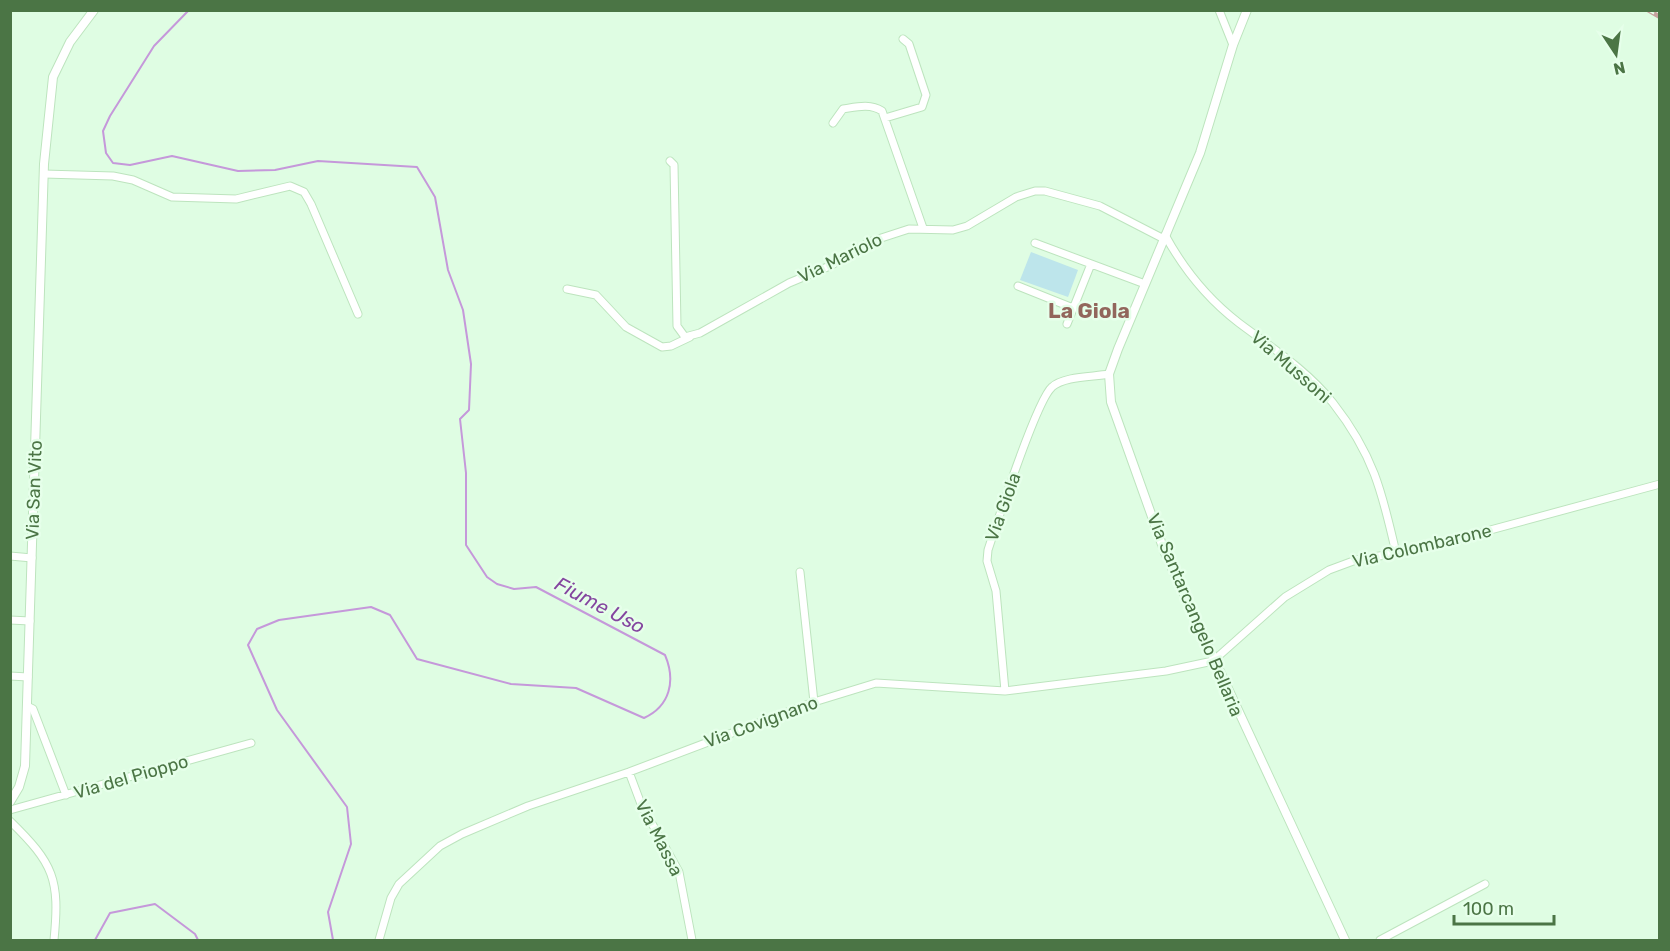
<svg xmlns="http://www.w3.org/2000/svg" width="1670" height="951" viewBox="0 0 1670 951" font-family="Rubik,sans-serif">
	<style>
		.green { fill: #bde5eb }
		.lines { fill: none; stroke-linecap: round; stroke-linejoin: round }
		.stream { stroke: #c598da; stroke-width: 2 }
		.minor-casing { stroke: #bde4be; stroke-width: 9 }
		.tertiary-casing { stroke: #bde4be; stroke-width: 10 }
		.minor { stroke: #fff; stroke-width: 7 }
		.tertiary { stroke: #fff; stroke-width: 8 }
		.rail-casing { stroke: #c6a19e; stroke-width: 4.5 }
		.rail { stroke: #e6ffea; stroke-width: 2; stroke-dasharray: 7; stroke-linecap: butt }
		.labels { text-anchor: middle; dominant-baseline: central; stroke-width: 5; stroke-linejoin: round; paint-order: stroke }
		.street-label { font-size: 18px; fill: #4b7545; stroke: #e6ffea }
		.water-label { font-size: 20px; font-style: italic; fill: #84469f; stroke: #e6ffea }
		.quarter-label { font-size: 21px; font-weight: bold; fill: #92665c; stroke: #e6ffea }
	</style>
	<rect width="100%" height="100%" fill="#dffde3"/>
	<!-- green -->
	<path class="green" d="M1031 252 1078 270 1068 297 1020 280Z"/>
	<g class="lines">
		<!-- stream -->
		<path class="stream" d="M189 10 154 46 110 116 103 131 106 153 113 163 130 165 172 156 238 171 275 170 318 161 417 167 435 197 448 270 463 310 471 364 469 410 460 419 466 473V545L487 577 497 584 514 589 536 587 665 655C676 681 670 706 644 718L576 688 511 684 417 659 390 615 371 607 279 620 257 629 248 645 277 710 347 807 351 844 328 912 333 940
			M765 10H769
			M95 940 110 913 155 904 195 934 198 940"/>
		<!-- minor casing -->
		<g class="minor-casing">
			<path id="minor" d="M1219 10 1233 45
				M885 118 922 107 926 95 909 44 903 39
				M833 123 843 109C856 107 870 103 882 111L923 228
				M670 161 674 165 677 326 685 337 700 333 789 283 832 265 869 242 909 229 953 230 967 226 1016 197 1035 191H1045L1100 206 1164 239
				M44 174 113 176 133 180 172 197 236 199 290 186 304 192 311 204 358 314
				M1165 235C1183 268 1209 300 1239 323 1271 347 1308 371 1333 403 1373 454 1382 491 1396 553
				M1035 243 1145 284
				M1018 286 1073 308
				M567 289 596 295 626 327 662 347 671 346 690 337
				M1067 324 1091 264
				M10 556 32 558
				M800 572 814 702
				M10 620 30 621
				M10 676 28 677
				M1005 691 996 591 987 561 988 550C997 523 1036 401 1052 387 1064 376 1093 377 1109 374
				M27 706 33 709 66 795
				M629 772 641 804 679 872 692 940
				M10 810 251 743
				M10 821C54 864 60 879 54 940
				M379 940 391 898 399 884 440 846 462 834 528 806 629 772 814 702 876 683 1005 691 1166 671 1213 661 1285 597 1329 570 1356 560 1420 549 1660 484
				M1380 940 1485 884"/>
		</g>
		<!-- tertiary casing -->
		<g class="tertiary-casing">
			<path id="tertiary" d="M1247 10 1233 45 1200 153 1118 349 1109 374 1111 402 1165 553 1345 940
				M10 802 19 787 25 766 44 164 53 77 70 42 94 10"/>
		</g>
		<!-- minor -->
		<use href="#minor" class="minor"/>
		<!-- tertiary -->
		<use href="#tertiary" class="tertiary"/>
		<!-- rail casing -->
		<g class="rail-casing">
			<path id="rail" d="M1648 10 1660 17"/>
		</g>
		<!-- rail -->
		<use href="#rail" class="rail"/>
	</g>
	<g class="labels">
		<!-- street labels -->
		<g class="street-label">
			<text transform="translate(840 258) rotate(-26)">Via Mariolo</text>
			<text transform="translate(1291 367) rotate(41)">Via Mussoni</text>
			<text transform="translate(34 490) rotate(-88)">Via San Vito</text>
			<text transform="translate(1003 507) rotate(-70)">Via Giola</text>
			<text transform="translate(1422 546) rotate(-13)">Via Colombarone</text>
			<text transform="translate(1195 615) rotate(67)">Via Santarcangelo Bellaria</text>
			<text transform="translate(761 722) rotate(-20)">Via Covignano</text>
			<text transform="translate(131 777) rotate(-16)">Via del Pioppo</text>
			<text transform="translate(659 838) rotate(63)">Via Massa</text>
		</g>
		<!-- water labels -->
		<g class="water-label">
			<text transform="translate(600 605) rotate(28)">Fiume Uso</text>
		</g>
		<!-- quarter labels -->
		<g class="quarter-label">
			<text x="1089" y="310">La Giola</text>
		</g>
	</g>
	<!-- border -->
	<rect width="1670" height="951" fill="none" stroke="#4b7545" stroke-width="24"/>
	<!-- north arrow -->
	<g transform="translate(1616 54) rotate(167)" stroke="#e6ffea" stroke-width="4.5" paint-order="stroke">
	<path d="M0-4.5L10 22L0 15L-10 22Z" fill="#4b7545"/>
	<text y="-9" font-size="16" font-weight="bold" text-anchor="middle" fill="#4b7545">N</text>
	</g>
	<!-- scale -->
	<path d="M1454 915v9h100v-9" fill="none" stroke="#4b7545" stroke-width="3"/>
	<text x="1463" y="915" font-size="18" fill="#4b7545" stroke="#e6ffea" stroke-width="4.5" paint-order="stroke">100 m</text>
</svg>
